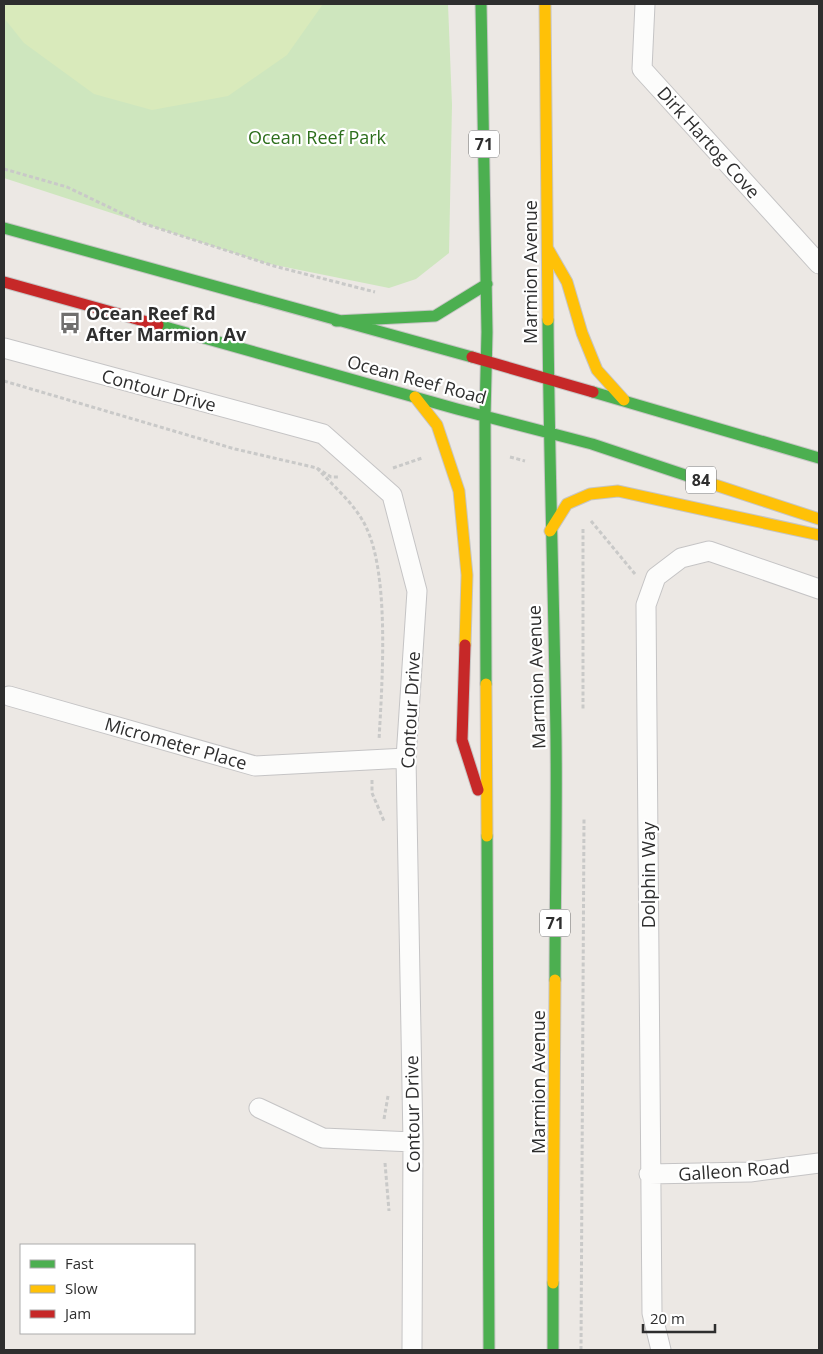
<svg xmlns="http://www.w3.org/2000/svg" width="823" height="1354" viewBox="0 0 823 1354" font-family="'Open Sans',sans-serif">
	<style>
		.green { fill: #cee6be }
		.pitch { fill: #d9eabb }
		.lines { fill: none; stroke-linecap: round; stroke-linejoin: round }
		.street-casing { stroke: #c5c4c5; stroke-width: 21 }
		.fast-casing { stroke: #c6c5c4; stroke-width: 13 }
		.slow-casing { stroke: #c6c5c4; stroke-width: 13 }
		.jam-casing { stroke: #c6c5c4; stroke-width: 13 }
		.path { stroke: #c9c9c8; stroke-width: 3; stroke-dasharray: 4 2.5; stroke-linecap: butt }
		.street { stroke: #fcfcfb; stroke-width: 19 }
		.fast { stroke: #4caf50; stroke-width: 11 }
		.slow { stroke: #ffc107; stroke-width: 11 }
		.jam { stroke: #c62828; stroke-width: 11 }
		.labels { text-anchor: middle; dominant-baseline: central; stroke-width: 4.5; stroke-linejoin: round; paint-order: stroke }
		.shield { fill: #fff; stroke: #6d6d6d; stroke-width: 1 }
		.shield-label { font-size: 16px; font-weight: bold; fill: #2e2e2e }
		.park-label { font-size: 18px; fill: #2c6e1b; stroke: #fff }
		.street-label { font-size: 18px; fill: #2e2e2e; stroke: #fff }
		.poi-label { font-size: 18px; font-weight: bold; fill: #2e2e2e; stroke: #fff; text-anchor: start }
	</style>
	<rect width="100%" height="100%" fill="#ece8e4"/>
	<!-- green -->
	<path class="green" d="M4 4H448L452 105 449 253 416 279 389 288 265 263 4 178Z"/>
	<!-- pitch -->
	<path class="pitch" d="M4 4H323L287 55 228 96 152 110 94 94 24 43 4 18Z"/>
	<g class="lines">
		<!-- street casing -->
		<g class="street-casing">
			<path id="street" d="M645 4 642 69 819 264
				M4 348 323 434 392 495 417 591 406 758 413 1142 412 1350
				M9 696 255 766 406 758
				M259 1108 323 1138 413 1142
				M649 1174 750 1172 819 1163
				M661 1350 652 1313 646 605 656 577 681 558 709 551 819 589"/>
		</g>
		<!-- fast casing -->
		<g class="fast-casing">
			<path id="fast" d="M481 4 487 332 485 416 486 684
				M4 228 472 357
				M548 320C549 459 554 599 556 738 557 819 555 899 555 980
				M336 321 435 316 487 284
				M158 325 457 409 592 444 700 480
				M593 392 819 458
				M487 836 489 1350
				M553 1350V1283"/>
		</g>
		<!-- slow casing -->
		<g class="slow-casing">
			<path id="slow" d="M545 4 548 320
				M548 249 567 282 582 333 597 370 624 400
				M415 397 437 425 459 491 467 575 465 645
				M700 480 819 519
				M550 531 567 504 590 494 618 491 819 535
				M486 684 487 836
				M553 1283 555 980"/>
		</g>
		<!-- jam casing -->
		<g class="jam-casing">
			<path id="jam" d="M4 282 158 325
				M472 357 593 392
				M465 645 462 740 478 790"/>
		</g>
		<!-- path -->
		<path class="path" d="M4 169 67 187 142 223 274 266 375 292
			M4 381 235 449 317 468 331 477H338
			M510 457 525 461
			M317 468C333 486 356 505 366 527 390 576 382 684 379 740
			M393 468 422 458
			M591 521 635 574
			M583 529V710
			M372 780V793L384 821
			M384 1119 388 1096
			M385 1163 389 1211
			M581 1350 584 819"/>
		<!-- street -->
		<use href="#street" class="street"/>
		<!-- fast -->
		<use href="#fast" class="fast"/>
		<!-- slow -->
		<use href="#slow" class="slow"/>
		<!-- jam -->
		<use href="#jam" class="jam"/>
	</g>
	<!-- icons -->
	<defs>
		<g id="bus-bare" transform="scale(1.725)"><path d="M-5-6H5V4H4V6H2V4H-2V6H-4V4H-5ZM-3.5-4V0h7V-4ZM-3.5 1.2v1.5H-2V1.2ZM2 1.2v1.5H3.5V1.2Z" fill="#706f6e" stroke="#fff" stroke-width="2.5" paint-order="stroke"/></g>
	</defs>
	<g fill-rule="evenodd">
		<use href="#bus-bare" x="70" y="323"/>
	</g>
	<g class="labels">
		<!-- shield labels -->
		<g class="shield">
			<rect x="469" y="130.5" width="30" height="27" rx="4"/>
			<rect x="686" y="466.5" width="30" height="27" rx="4"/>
			<rect x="540" y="909.5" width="30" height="27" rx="4"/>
		</g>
		<g class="shield-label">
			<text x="484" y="144">71</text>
			<text x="701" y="480">84</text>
			<text x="555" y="923">71</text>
		</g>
		<!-- park labels -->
		<g class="park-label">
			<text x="317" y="137">Ocean Reef Park</text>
		</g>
		<!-- street labels -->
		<g class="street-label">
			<text transform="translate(709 142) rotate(48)">Dirk Hartog Cove</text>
			<text transform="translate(530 272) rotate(-90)">Marmion Avenue</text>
			<text transform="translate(417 379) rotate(15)">Ocean Reef Road</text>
			<text transform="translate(159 390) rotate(15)">Contour Drive</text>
			<text transform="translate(536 677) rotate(-92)">Marmion Avenue</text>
			<text transform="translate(410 710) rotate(-87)">Contour Drive</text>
			<text transform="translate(176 743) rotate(16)">Micrometer Place</text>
			<text transform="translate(648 875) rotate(-90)">Dolphin Way</text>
			<text transform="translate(538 1082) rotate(-90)">Marmion Avenue</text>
			<text transform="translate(412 1114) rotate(-91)">Contour Drive</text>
			<text transform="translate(734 1170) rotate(-4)">Galleon Road</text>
		</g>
		<!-- poi labels -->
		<g class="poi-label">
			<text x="86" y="313">Ocean Reef Rd<tspan x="86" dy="21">After Marmion Av</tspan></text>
		</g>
	</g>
	<!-- border -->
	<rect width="823" height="1354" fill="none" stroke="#2e2e2e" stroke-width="10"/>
	<!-- legend -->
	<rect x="20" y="1244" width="175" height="90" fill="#ffffff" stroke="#ababab"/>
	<rect x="30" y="1260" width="25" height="8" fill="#4caf50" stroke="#ababab"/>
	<text x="65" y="1269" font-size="15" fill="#2e2e2e">Fast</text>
	<rect x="30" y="1285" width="25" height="8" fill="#ffc107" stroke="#ababab"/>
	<text x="65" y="1294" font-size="15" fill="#2e2e2e">Slow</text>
	<rect x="30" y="1310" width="25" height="8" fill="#c62828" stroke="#ababab"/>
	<text x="65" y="1319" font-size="15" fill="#2e2e2e">Jam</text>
	<!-- scale -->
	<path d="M643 1324v8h72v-8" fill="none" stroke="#2e2e2e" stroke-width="2.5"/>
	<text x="650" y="1324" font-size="15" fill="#2e2e2e" stroke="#ffffff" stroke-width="4" paint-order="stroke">20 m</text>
</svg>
